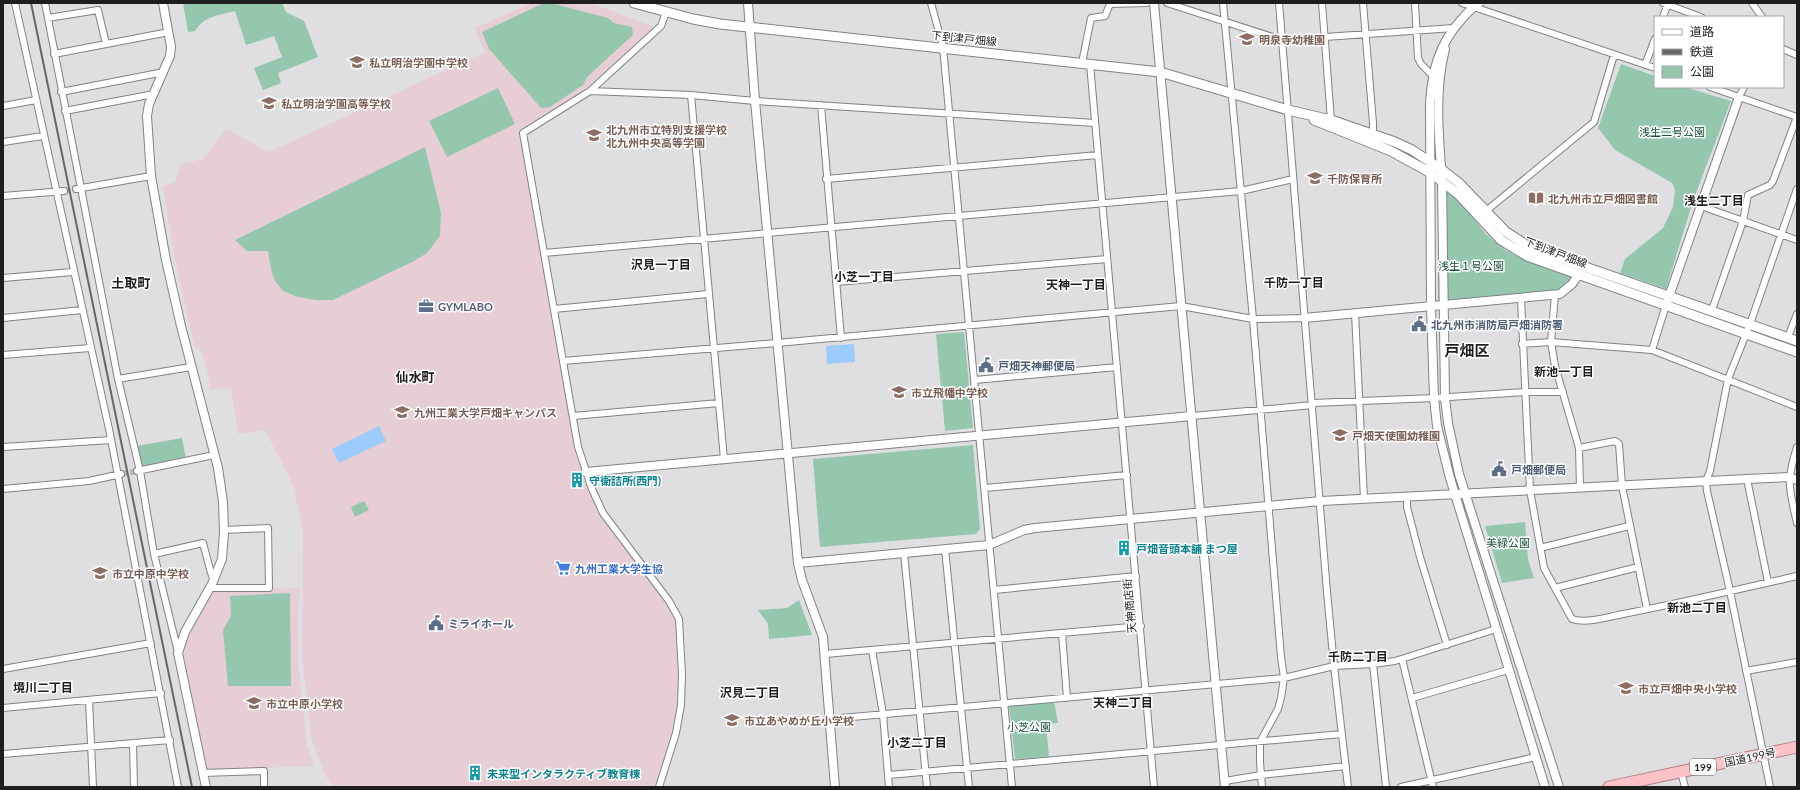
<svg xmlns="http://www.w3.org/2000/svg" width="1800" height="790" viewBox="0 0 1800 790" font-family="Lato,'Noto Sans JP',sans-serif">
	<style>
		.education { fill: #e7ced5 }
		.green { fill: #95c7af }
		.water { fill: #9ccbfd }
		.lines { fill: none; stroke-linecap: round; stroke-linejoin: round }
		.minor-tunnel { stroke: #b8b8bb; stroke-width: 6; stroke-dasharray: 6 3; stroke-linecap: butt }
		.minor-casing { stroke: #828285; stroke-width: 8 }
		.tertiary-casing { stroke: #828285; stroke-width: 10 }
		.secondary-casing { stroke: #828285; stroke-width: 11 }
		.trunk-casing { stroke: #ae7e82; stroke-width: 13 }
		.minor { stroke: #fff; stroke-width: 6 }
		.tertiary { stroke: #fff; stroke-width: 8 }
		.secondary { stroke: #fff; stroke-width: 9 }
		.trunk { stroke: #fcc2c6; stroke-width: 11 }
		.rail { stroke: #666668; stroke-width: 2 }
		.labels { text-anchor: middle; dominant-baseline: central; stroke-width: 3; stroke-linejoin: round; paint-order: stroke }
		.shield { fill: #fff; stroke: #626262; stroke-width: 1 }
		.shield-label { font-size: 10px; font-weight: bold; fill: #1e1e1f }
		.street-label { font-size: 11px; fill: #1e1e1f; stroke: #fff }
		.education-label { font-size: 11px; font-weight: bold; fill: #785e54; stroke: #fff; text-anchor: start }
		.park-label { font-size: 11px; fill: #17503a; stroke: #fff }
		.service-label { font-size: 11px; font-weight: bold; fill: #4e5e75; stroke: #fff; text-anchor: start }
		.culture-label { font-size: 11px; font-weight: bold; fill: #0d838f; stroke: #fff; text-anchor: start }
		.shop-label { font-size: 11px; font-weight: bold; fill: #366cbe; stroke: #fff; text-anchor: start }
		.neighbourhood-label { font-size: 12px; font-weight: bold; fill: #1e1e1f; stroke: #fff }
		.quarter-label { font-size: 13px; font-weight: bold; fill: #1e1e1f; stroke: #fff }
		.district-label { font-size: 15px; font-weight: bold; fill: #1e1e1f; stroke: #fff }
	</style>
	<rect width="100%" height="100%" fill="#dfdfe2"/>
	<!-- education -->
	<path class="education" d="M532 3H591L654 27 584 90 523 127 520 139 577 459 598 508 659 592 677 624 680 682 672 738 659 787H332L326 776 311 739 302 656 303 531 293 485 265 430 238 434 231 387 211 390 203 354 194 345 175 261 163 186 175 182 181 164 203 159 226 129 269 152 485 52 475 28Z
		M301 588 298 607V661L307 744 314 766 212 770 206 767 184 656 186 639 214 591Z"/>
	<!-- green -->
	<path class="green" d="M183 3H282L286 12 304 21 318 57 278 73 281 83 263 90 254 68 282 57 274 36 246 45 235 11C219 15 204 16 195 31L188 32Z
		M544 3H551L608 18 614 23 632 27 633 35 588 76 583 85 550 107 541 108 489 49 482 32Z
		M1621 64 1655 76V87H1685L1731 101 1693 201 1666 289 1620 273 1625 259 1663 228 1673 207 1675 190 1672 183 1615 150 1598 128Z
		M498 88 515 124 447 157 429 121Z
		M425 147 441 213 440 236 427 253 414 261 333 300H316L298 297 283 291 275 281 271 269 268 251H247L235 240Z
		M1439 184 1454 195 1486 234 1505 250 1527 261 1573 277 1569 283 1558 291 1438 302Z
		M964 332 973 428 945 431 936 334Z
		M182 438 186 459 141 468 137 446Z
		M973 445 980 529 976 534 820 547 813 459Z
		M364 501 369 510 355 517 351 507Z
		M1525 522 1528 559 1534 578 1502 583 1485 526Z
		M290 593 291 686H228L223 630 231 616 230 596Z
		M799 600 812 635 769 639 768 624 758 610 787 608Z
		M1054 701 1058 723 1046 724 1049 757 1015 759 1009 706Z"/>
	<!-- water -->
	<path class="water" d="M854 344 855 362 827 364 826 346Z
		M379 426 386 441 339 463 332 449Z"/>
	<g class="lines">
		<!-- minor-tunnel -->
		<path class="minor-tunnel" d="M64 191 76 189
			M121 474 137 471"/>
		<!-- minor casing -->
		<g class="minor-casing">
			<path id="minor" d="M15 3 109 429 178 787
				M45 3 118 379 140 471 154 554 178 652
				M931 3 943 47 1012 787
				M1167 3 1282 40 1454 28
				M1223 3 1253 319 1281 657 1284 678 1281 698 1278 709 1260 742V762L1262 787
				M1279 3 1327 592 1334 666 1348 787
				M1322 3 1331 120
				M1363 3 1373 123V135
				M1415 3 1418 58 1421 64 1432 75
				M1462 3 1655 68
				M1663 3 1701 17
				M1752 3 1762 17
				M1663 17 1668 3
				M48 18 98 10 106 44
				M1783 49 1797 55
				M54 54 169 32
				M1082 63 1091 18 1105 16 1110 4 1147 3
				M1090 64 1154 787
				M1645 65 1655 39
				M1710 87 1797 117
				M590 91 691 95 755 101 1095 123
				M61 92 164 72
				M691 95 724 459
				M1739 97 1744 87
				M821 105 841 338
				M3 106 36 100
				M65 111 154 94
				M3 142 43 136
				M826 179 1098 155
				M76 189 151 176
				M3 196 64 191
				M1701 206 1797 240
				M1486 211 1594 122 1614 55
				M544 253 1241 191 1293 179
				M3 278 73 272
				M836 282 1107 259
				M1555 295 1551 342 1555 366 1579 448 1580 488
				M1521 299 1530 490 1544 568 1572 619C1587 624 1607 617 1623 614 1681 603 1739 589 1797 576
				M554 309 708 294
				M1712 310 1743 221 1748 195 1770 185 1773 181 1797 117
				M1355 313 1364 499
				M3 318 82 310
				M1788 337 1797 314
				M1522 344 1551 342 1652 350 1797 407
				M1652 350 1666 305
				M3 355 90 348
				M563 361 777 343 1181 306 1253 319 1304 318
				M118 379 191 367
				M975 380 1117 367
				M1313 403 1434 398 1525 392H1563
				M573 416 719 403
				M1192 416 1313 405
				M3 447 111 440
				M1797 447C1786 481 1789 489 1797 523
				M1579 448 1615 441 1619 444 1622 486 1647 609
				M137 471 214 455
				M1747 479 1768 582
				M985 488 1127 475
				M3 489 89 481 121 474
				M1407 497V507L1420 557 1447 645
				M1540 548 1629 526
				M945 549 969 787
				M904 553 927 787
				M154 554 203 543 211 573 214 580
				M210 588H269L268 528 224 530
				M1555 588 1638 567
				M994 590 1136 576
				M1062 633 1067 698
				M872 650 883 714 889 787
				M825 654 1141 626
				M1402 659 1433 787
				M1373 664 1386 787
				M3 669 151 643
				M1746 671 1797 662
				M1412 698 1508 670
				M89 700 93 787
				M3 708 161 693
				M830 719 1284 678 1334 666 1373 664 1395 661 1496 629
				M133 743 134 787
				M3 754 170 740
				M1681 772 1685 787
				M202 773 264 771V787
				M889 775 1342 734
				M1225 781 1261 775 1346 766
				M659 787 676 733 681 705 682 674 679 619 669 601 603 513 592 489 578 447 523 133 590 91 661 26 666 12
				M1401 787 1536 757
				M1770 787 1730 591 1707 491 1706 481 1710 471 1728 379 1750 324 1797 189"/>
		</g>
		<!-- tertiary casing -->
		<g class="tertiary-casing">
			<path id="tertiary" d="M163 3 171 47 170 56 149 104 147 116 151 176 166 260 181 326 218 468 223 502 224 532 222 559 212 584 185 632 178 653 206 787
				M748 3 755 101 798 563 802 580 823 637 835 787
				M1154 3 1225 787
				M1479 3C1472 8 1466 14 1461 20 1439 44 1432 71 1430 103L1431 306 1434 398 1437 426 1450 478 1545 787
				M1445 49C1434 91 1439 138 1442 181L1445 398 1448 423 1459 474 1559 787
				M1666 305 1739 97
				M1304 318 1560 294 1572 284 1582 270
				M586 472 1192 416
				M798 563 989 545 1024 530 1035 528 1321 501 1747 479 1789 477 1797 480"/>
		</g>
		<!-- secondary casing -->
		<g class="secondary-casing">
			<path id="secondary" d="M634 3 693 19 720 24 1160 72 1288 110 1331 120 1395 142 1412 150 1441 169 1459 183 1506 232 1531 248 1797 341
				M1314 120 1391 151 1431 173 1458 194 1501 240 1527 256 1797 352"/>
		</g>
		<!-- trunk casing -->
		<g class="trunk-casing">
			<path id="trunk" d="M1609 787 1797 747"/>
		</g>
		<!-- minor -->
		<use href="#minor" class="minor"/>
		<!-- tertiary -->
		<use href="#tertiary" class="tertiary"/>
		<!-- secondary -->
		<use href="#secondary" class="secondary"/>
		<!-- trunk -->
		<use href="#trunk" class="trunk"/>
		<!-- rail -->
		<path class="rail" d="M31 3 192 787"/>
	</g>
	<!-- icons -->
	<defs>
		<g id="school-bare" transform="scale(1.2)"><path d="M0-5L7-2L0 1L-7-2ZM-4 1L0 2.5L4 1V4Q0 6-4 4Z" fill="#8d6e63" stroke="#fff" stroke-width="2.5" paint-order="stroke"/></g>
		<g id="library-bare" transform="scale(1.2)"><path d="M-6-4Q-3-5.5-.7-3.5V5Q-3 3-6 4ZM6-4Q3-5.5 .7-3.5V5Q3 3 6 4Z" fill="#8d6e63" stroke="#fff" stroke-width="2.5" paint-order="stroke"/></g>
		<g id="office-bare" transform="scale(1.2)"><path d="M-6-3h4V-5.5h4V-3h4V5H-6ZM-1-4.5V-3h2v-1.5ZM-6 0V1H6V0Z" fill="#5c6f8a" stroke="#fff" stroke-width="2.5" paint-order="stroke"/></g>
		<g id="civic-bare" transform="scale(1.2)"><path d="M-.6-6.5H3V-4.5H.6V-3L4-1V1h2V6H-6V1h2V-1L-.6-3ZM-1.2 2.5V6h2.4V2.5Z" fill="#5c6f8a" stroke="#fff" stroke-width="2.5" paint-order="stroke"/></g>
		<g id="university-bare" transform="scale(1.2)"><path d="M0-5L7-2L0 1L-7-2ZM-4 1L0 2.5L4 1V4Q0 6-4 4Z" fill="#8d6e63" stroke="#fff" stroke-width="2.5" paint-order="stroke"/></g>
		<g id="building-bare" transform="scale(1.2)"><path d="M-4-6H4V6H1V3H-1V6H-4ZM-2.5-4.3h1.7v1.8h-1.7ZM.8-4.3h1.7v1.8H.8ZM-2.5-1h1.7V.8h-1.7ZM.8-1h1.7V.8H.8Z" fill="#0f9aa8" stroke="#fff" stroke-width="2.5" paint-order="stroke"/></g>
		<g id="supermarket-bare" transform="scale(1.2)"><path d="M-6-5.5h2.5l.6 2H6L4.5 2H-2.5L-4.4-4H-6ZM-1.5 3.2a1.3 1.3 0 1 0 .1 0ZM3 3.2a1.3 1.3 0 1 0 .1 0Z" fill="#3f7fe0" stroke="#fff" stroke-width="2.5" paint-order="stroke"/></g>
	</defs>
	<g fill-rule="evenodd">
		<use href="#school-bare" x="1247" y="39"/>
		<use href="#school-bare" x="357" y="62"/>
		<use href="#school-bare" x="269" y="103"/>
		<use href="#school-bare" x="594" y="135"/>
		<use href="#school-bare" x="1315" y="178"/>
		<use href="#library-bare" x="1536" y="198"/>
		<use href="#office-bare" x="426" y="306"/>
		<use href="#civic-bare" x="1419" y="324"/>
		<use href="#civic-bare" x="986" y="365"/>
		<use href="#school-bare" x="899" y="392"/>
		<use href="#university-bare" x="402" y="412"/>
		<use href="#school-bare" x="1340" y="435"/>
		<use href="#civic-bare" x="1499" y="469"/>
		<use href="#building-bare" x="577" y="480"/>
		<use href="#building-bare" x="1124" y="548"/>
		<use href="#supermarket-bare" x="563" y="568"/>
		<use href="#school-bare" x="100" y="573"/>
		<use href="#civic-bare" x="436" y="623"/>
		<use href="#school-bare" x="1626" y="688"/>
		<use href="#school-bare" x="254" y="703"/>
		<use href="#school-bare" x="732" y="720"/>
		<use href="#building-bare" x="475" y="773"/>
	</g>
	<g class="labels">
		<!-- shield labels -->
		<rect class="shield" x="1690" y="759" width="26" height="16" rx="3"/>
		<g class="shield-label">
			<text x="1703" y="767">199</text>
		</g>
		<!-- street labels -->
		<g class="street-label">
			<text transform="translate(964 38) rotate(6)">下到津戸畑線</text>
			<text transform="translate(1556 252) rotate(21)">下到津戸畑線</text>
			<text transform="translate(1129 606) rotate(-95)">天神商店街</text>
			<text transform="translate(1750 757) rotate(-12)">国道199号</text>
		</g>
		<!-- education labels -->
		<g class="education-label">
			<text x="1259" y="39">明泉寺幼稚園</text>
			<text x="369" y="62">私立明治学園中学校</text>
			<text x="281" y="103">私立明治学園高等学校</text>
			<text x="606" y="129">北九州市立特別支援学校<tspan x="606" dy="13">北九州中央高等学園</tspan></text>
			<text x="1327" y="178">千防保育所</text>
			<text x="1548" y="198">北九州市立戸畑図書館</text>
			<text x="911" y="392">市立飛幡中学校</text>
			<text x="414" y="412">九州工業大学戸畑キャンパス</text>
			<text x="1352" y="435">戸畑天使園幼稚園</text>
			<text x="112" y="573">市立中原中学校</text>
			<text x="1638" y="688">市立戸畑中央小学校</text>
			<text x="266" y="703">市立中原小学校</text>
			<text x="744" y="720">市立あやめが丘小学校</text>
		</g>
		<!-- park labels -->
		<g class="park-label">
			<text x="1672" y="131">浅生二号公園</text>
			<text x="1471" y="265">浅生１号公園</text>
			<text x="1508" y="542">美緑公園</text>
			<text x="1029" y="726">小芝公園</text>
		</g>
		<!-- service labels -->
		<g class="service-label">
			<text x="438" y="306">GYMLABO</text>
			<text x="1431" y="324">北九州市消防局戸畑消防署</text>
			<text x="998" y="365">戸畑天神郵便局</text>
			<text x="1511" y="469">戸畑郵便局</text>
			<text x="448" y="623">ミライホール</text>
		</g>
		<!-- culture labels -->
		<g class="culture-label">
			<text x="589" y="480">守衛詰所(西門)</text>
			<text x="1136" y="548">戸畑音頭本舗 まつ屋</text>
			<text x="487" y="773">未来型インタラクティブ教育棟</text>
		</g>
		<!-- shop labels -->
		<g class="shop-label">
			<text x="575" y="568">九州工業大学生協</text>
		</g>
		<!-- neighbourhood labels -->
		<g class="neighbourhood-label">
			<text x="1714" y="200">浅生二丁目</text>
			<text x="661" y="264">沢見一丁目</text>
			<text x="864" y="276">小芝一丁目</text>
			<text x="1294" y="282">千防一丁目</text>
			<text x="1076" y="284">天神一丁目</text>
			<text x="1564" y="371">新池一丁目</text>
			<text x="1697" y="607">新池二丁目</text>
			<text x="1358" y="656">千防二丁目</text>
			<text x="43" y="687">境川二丁目</text>
			<text x="750" y="692">沢見二丁目</text>
			<text x="1123" y="702">天神二丁目</text>
			<text x="917" y="742">小芝二丁目</text>
		</g>
		<!-- quarter labels -->
		<g class="quarter-label">
			<text x="131" y="283">土取町</text>
			<text x="415" y="377">仙水町</text>
		</g>
		<!-- district labels -->
		<g class="district-label">
			<text x="1467" y="350">戸畑区</text>
		</g>
	</g>
	<!-- border -->
	<rect width="1800" height="790" fill="none" stroke="#1e1e1f" stroke-width="8"/>
	<!-- legend -->
	<rect x="1654" y="16" width="130" height="72" fill="#ffffff" stroke="#a5a5a5"/>
	<rect x="1662" y="29" width="20" height="6" fill="#ffffff" stroke="#a5a5a5"/>
	<text x="1690" y="36" font-size="12" fill="#1e1e1f">道路</text>
	<rect x="1662" y="49" width="20" height="6" fill="#666668" stroke="#a5a5a5"/>
	<text x="1690" y="56" font-size="12" fill="#1e1e1f">鉄道</text>
	<rect x="1662" y="66" width="20" height="12" fill="#95c7af" stroke="#a5a5a5"/>
	<text x="1690" y="76" font-size="12" fill="#1e1e1f">公園</text>
</svg>
